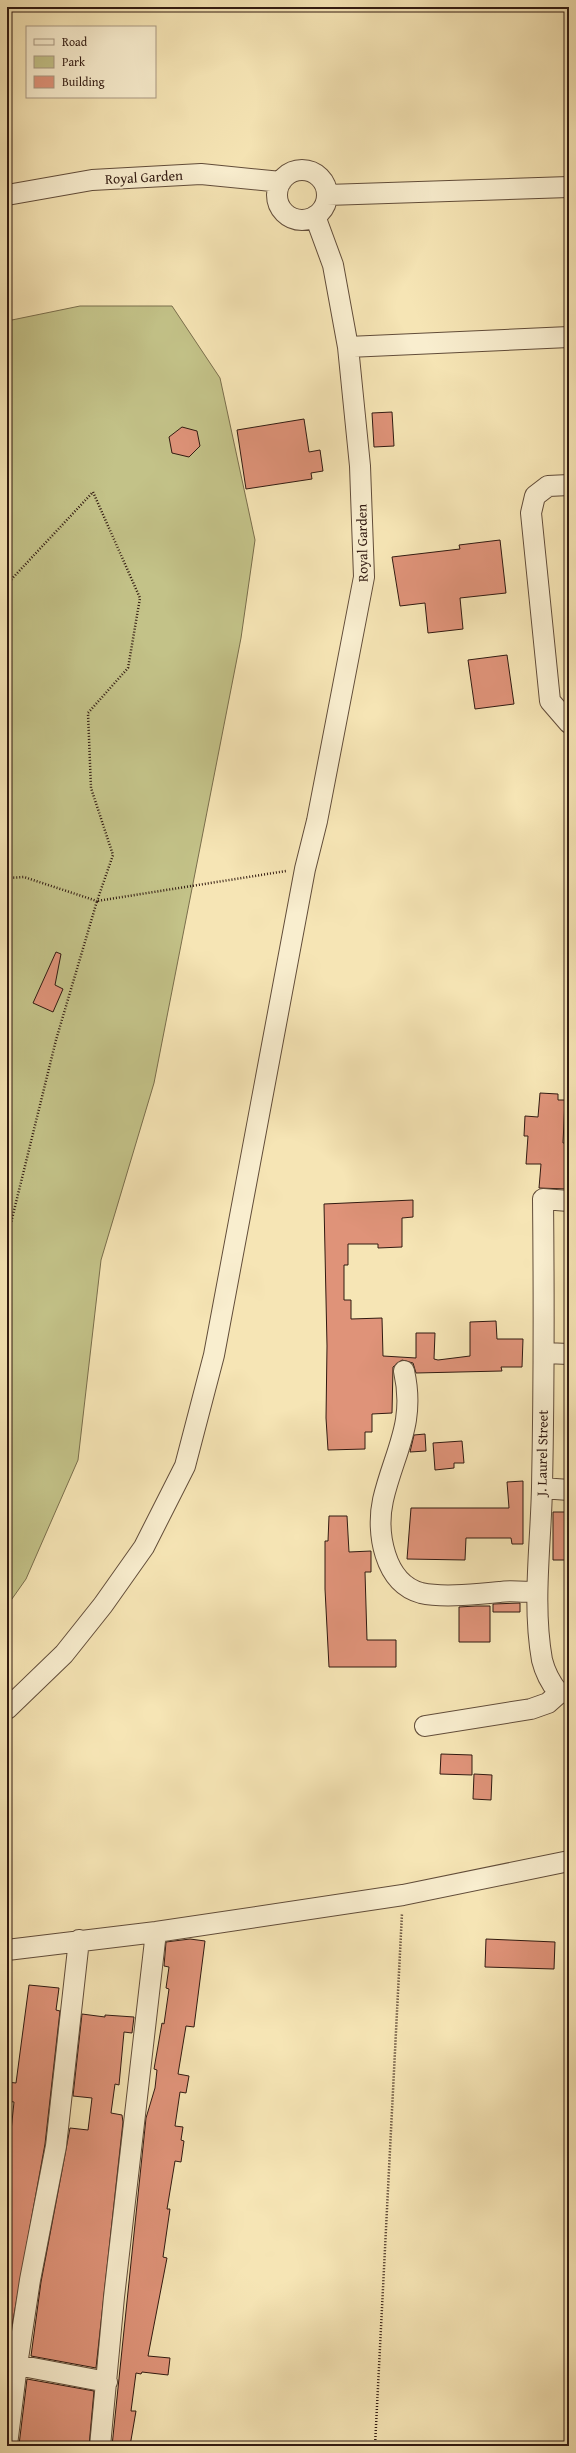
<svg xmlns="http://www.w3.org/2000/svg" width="576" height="2453" viewBox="0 0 576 2453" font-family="'Gentium Book Plus',serif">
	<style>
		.green { fill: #c3c288; stroke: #7a6e4c }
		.building { fill: #df9379; stroke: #311a11 }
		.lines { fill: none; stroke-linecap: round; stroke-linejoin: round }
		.minor-casing { stroke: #624d3a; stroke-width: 22 }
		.path { stroke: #311a11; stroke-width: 2.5; stroke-dasharray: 1 2; stroke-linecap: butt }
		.minor { stroke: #f9eecf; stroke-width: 20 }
		.labels { text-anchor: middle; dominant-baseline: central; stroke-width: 4; stroke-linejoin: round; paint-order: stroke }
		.street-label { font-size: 14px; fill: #311a11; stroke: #f9eecf }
	</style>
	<rect width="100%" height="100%" fill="#f6e5b5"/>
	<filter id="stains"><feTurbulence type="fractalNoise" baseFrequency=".005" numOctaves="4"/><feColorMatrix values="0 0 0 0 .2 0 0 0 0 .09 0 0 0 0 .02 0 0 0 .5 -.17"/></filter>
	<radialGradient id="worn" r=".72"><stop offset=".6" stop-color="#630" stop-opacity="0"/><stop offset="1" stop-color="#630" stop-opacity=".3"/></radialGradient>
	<!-- green -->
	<path class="green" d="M80 306H172L220 378 255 540 241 638 154 1083 101 1260 78 1460 26 1579 7 1606V321Z"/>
	<!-- building -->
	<path class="building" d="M392 412 394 446 374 447 372 413Z
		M304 419 309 452 320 450 323 471 311 473 312 479 246 489 237 430Z
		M182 427 197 431 200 446 189 457 172 453 169 437Z
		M500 540 506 593 460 598 463 629 428 633 425 603 400 606 392 557 460 549 459 545Z
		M507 655 514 704 475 709 468 660Z
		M56 952 61 954 55 985 63 989 53 1012 33 1003Z
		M540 1093 558 1094V1100H565L563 1143H569L567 1189 539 1188 541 1164H526L528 1136H524L525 1116 538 1117Z
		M413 1200V1217L402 1218V1247L378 1248V1244H348V1265H344V1300H351V1319L382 1318 383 1356 416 1358V1333H435L434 1359 438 1360 470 1356V1322L496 1321 497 1339H523L522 1367H501L502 1371 416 1373 413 1363 402 1360 393 1367 392 1413 372 1414V1432H365V1449L328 1450 326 1418 327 1346 324 1204Z
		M425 1434 426 1451 410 1452 414 1435Z
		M462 1441 464 1463H454V1468L435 1470 433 1443Z
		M523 1481V1544H512L511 1538H466L465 1560 407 1559 411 1508H509L507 1482Z
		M553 1512H569V1560H553Z
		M329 1516H347L349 1552 371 1551V1572H365L367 1640H396V1667H329L325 1589V1541H328Z
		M520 1603V1612H493V1604Z
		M476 1606H490V1642H459V1607Z
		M441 1754 472 1755V1775L440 1774Z
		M474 1774 492 1775 491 1800 473 1799Z
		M190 1939 205 1941 194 2027 186 2026 178 2074 189 2076 186 2093 180 2092 175 2126 183 2127 181 2140 184 2141 181 2162 175 2161 167 2209H170L163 2257 167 2258 148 2356 170 2358 168 2375 142 2372 141 2374 136 2373 131 2411H136L130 2446H112L146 2118 155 2088 157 2070 154 2069 162 2023 164 2024 169 1989 166 1988 169 1967 164 1966 166 1942Z
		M486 1939 555 1942 554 1969 485 1967Z
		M29 1985 59 1988 56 2010 60 2011 45 2144 10 2337H7V2140L10 2141 14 2102 7 2101V2082L16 2083Z
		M82 2014 105 2017V2015L134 2017 132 2033 124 2032 119 2085 115 2084 111 2113 122 2115 123 2122 96 2368 31 2356 41 2282 70 2128 88 2130 92 2098 73 2096Z
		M27 2379 94 2391 89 2446 67 2444V2446L19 2445Z"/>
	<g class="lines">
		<!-- minor casing -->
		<g class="minor-casing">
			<path id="minor" d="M277 195a25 25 0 1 1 50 0a25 25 0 1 1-50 0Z
				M7 195 92 180 201 174 281 182
				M327 195 569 187
				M348 347 569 337
				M569 485 548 486 535 496 531 513 550 701 569 723
				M569 1201 543 1199C544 1295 544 1391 542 1487 541 1544 532 1603 542 1660 545 1672 550 1682 558 1692L569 1693
				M544 1353 569 1354
				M404 1371C416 1424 394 1452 383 1500 376 1532 384 1583 421 1593 443 1598 477 1594 500 1592 512 1590 524 1593 536 1591
				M542 1488 569 1490
				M7 1709 64 1654 103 1605 144 1547 185 1466 214 1355 305 869 317 821 364 577 360 466 348 347 333 265 315 216
				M425 1726 531 1709 548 1703 557 1695 558 1692
				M7 1950 156 1932 403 1895 569 1861
				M17 2365 107 2382
				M7 2445 17 2365 30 2280 56 2146 79 1940
				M100 2446 114 2297 156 1932"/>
		</g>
		<!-- path -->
		<path class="path" d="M7 584 93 492 140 598 128 668 88 713 91 788 113 855 97 901 24 877 7 878
			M7 1239 56 1040 97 901 286 871
			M375 2446 402 1913"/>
		<!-- minor -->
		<use href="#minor" class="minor"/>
	</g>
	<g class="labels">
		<!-- street labels -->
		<g class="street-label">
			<text transform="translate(144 177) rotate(-3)">Royal Garden</text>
			<text transform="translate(362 543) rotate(-91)">Royal Garden</text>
			<text transform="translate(542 1453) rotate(-89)">J. Laurel Street</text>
		</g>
	</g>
	<!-- margin -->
	<rect width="576" height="2453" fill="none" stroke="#f6e5b5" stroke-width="24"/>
	<rect x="8" y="8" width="560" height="2437" fill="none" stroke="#311a11" stroke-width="2"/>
	<rect x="12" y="12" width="552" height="2429" fill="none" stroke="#311a11"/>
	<!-- legend -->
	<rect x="26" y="26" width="130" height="72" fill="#f9eecf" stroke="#a99983"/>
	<rect x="34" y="39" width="20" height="6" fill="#f9eecf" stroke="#a99983"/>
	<text x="62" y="46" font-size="12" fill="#311a11">Road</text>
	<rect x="34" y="56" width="20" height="12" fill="#c3c288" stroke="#a99983"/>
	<text x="62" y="66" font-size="12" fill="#311a11">Park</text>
	<rect x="34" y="76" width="20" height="12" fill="#df9379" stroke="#a99983"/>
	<text x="62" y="86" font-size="12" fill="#311a11">Building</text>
	<rect width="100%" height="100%" filter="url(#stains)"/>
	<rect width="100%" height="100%" fill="url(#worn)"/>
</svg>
